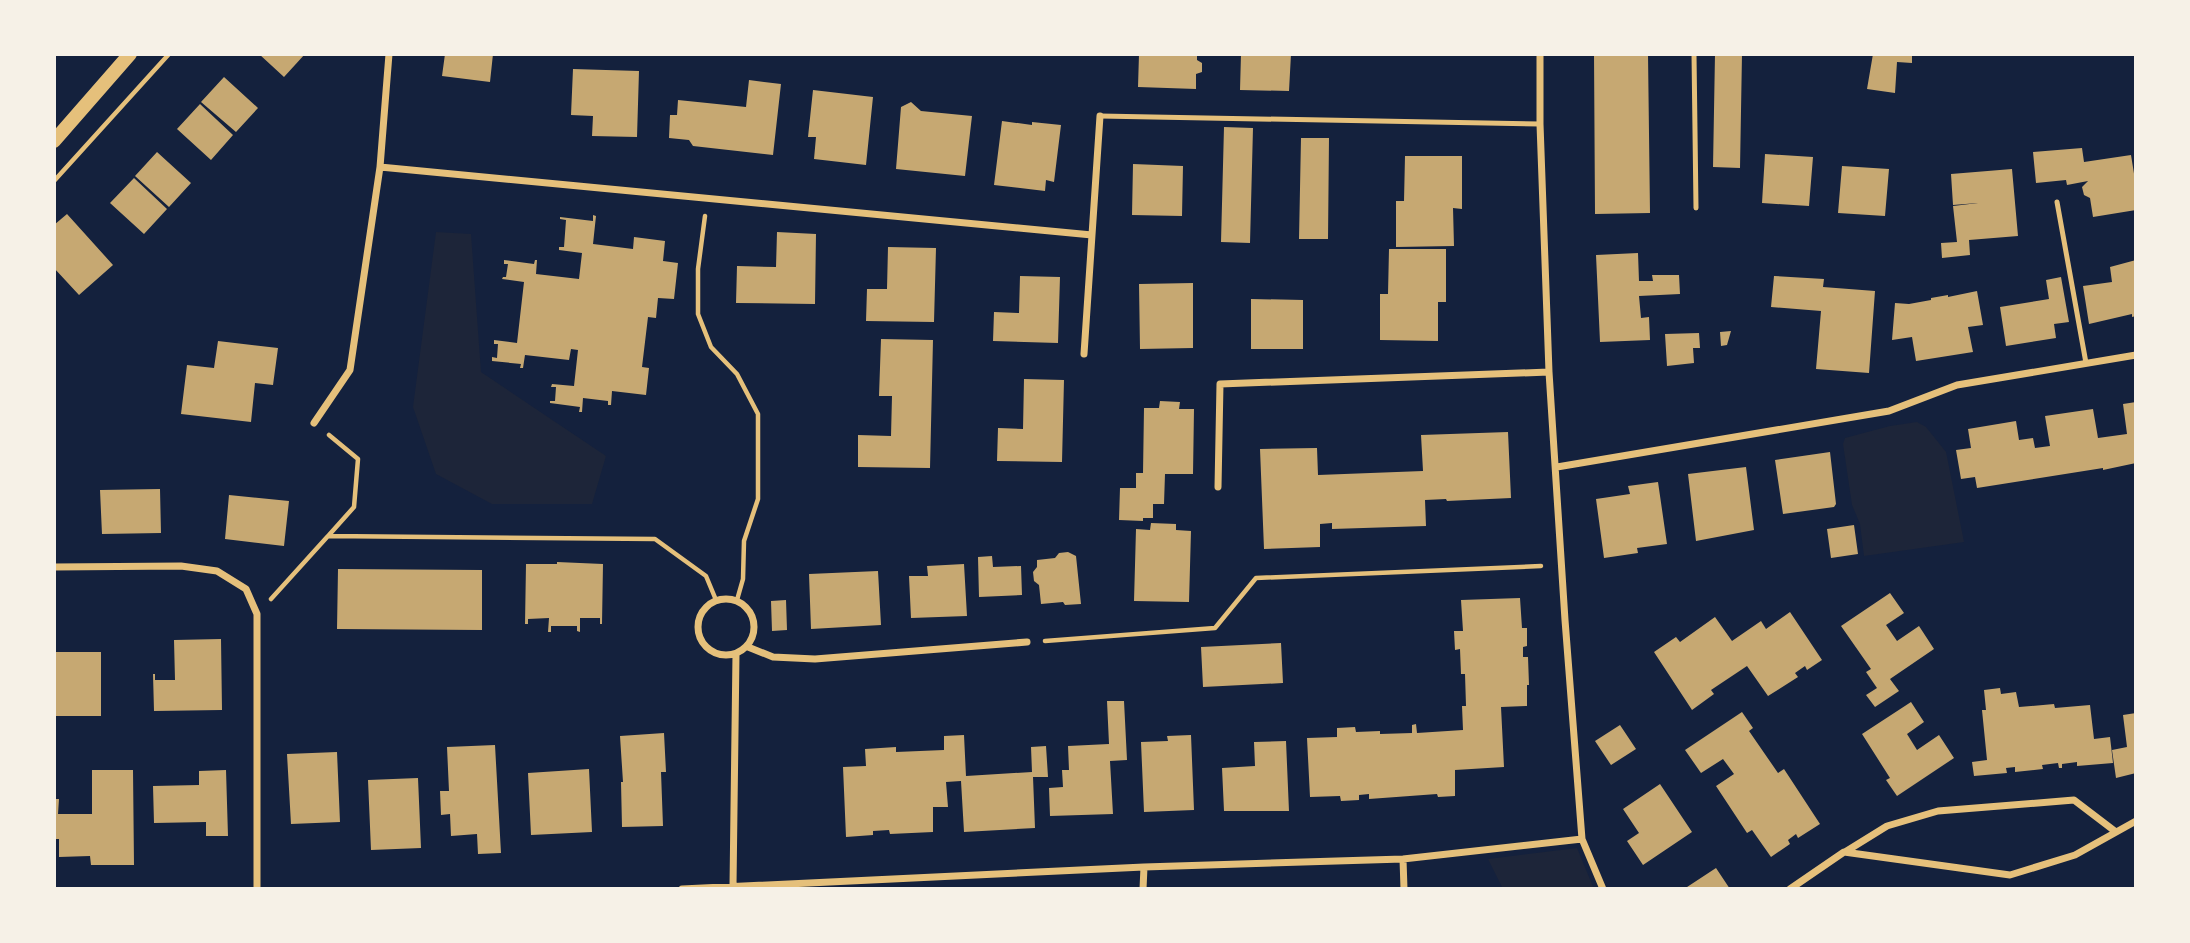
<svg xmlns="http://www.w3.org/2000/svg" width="2190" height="943" viewBox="0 0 2190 943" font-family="Georgia,serif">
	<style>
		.green { fill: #1d2539 }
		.building { fill: #c6a872 }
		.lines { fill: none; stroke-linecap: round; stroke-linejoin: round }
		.path { stroke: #e5c07b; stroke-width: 4.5 }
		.service { stroke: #e5c07b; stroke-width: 5 }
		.minor { stroke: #e5c07b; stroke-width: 7 }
		.secondary { stroke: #e5c07b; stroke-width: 14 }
	</style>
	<rect width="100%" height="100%" fill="#14213d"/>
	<!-- green -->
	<path class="green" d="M436 232 471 234 481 372 606 456 592 504H492L436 474 413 407Z
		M1917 422 1926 427 1946 452 1964 542 1864 556 1860 524 1852 505 1843 444 1845 438 1890 426Z
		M1577 848 1594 889H1503L1488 859Z"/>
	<!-- building -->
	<path class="building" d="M259 54H305L284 77Z
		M445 54H493L490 82 442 76Z
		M1139 54H1197V60L1202 63V72L1196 74V89L1138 87Z
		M1241 54H1291L1289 91 1240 90Z
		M1594 54H1648L1650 213 1595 214Z
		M1715 54H1742L1740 168 1713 167Z
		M1873 54H1912V63L1897 62 1895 93 1867 89Z
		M573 69 639 71 637 137 592 136 593 116 571 115Z
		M224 77 258 108 236 132 201 102Z
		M749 80 781 84 773 155 693 146 689 140 669 138 670 115H677L678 100 746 107Z
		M813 90 873 97 866 165 814 159 816 137H808Z
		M911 102 921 111 972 116 965 176 896 169 901 107Z
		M200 104 233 135 211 160 177 129Z
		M1002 121 1032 125V122L1061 125 1054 182 1046 180 1045 191 994 185Z
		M1224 127 1253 128 1250 243 1221 242Z
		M1301 138H1329L1328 239H1299Z
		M2082 148 2084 162 2131 155 2136 186V210L2093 217 2090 198 2084 195 2082 187 2088 181 2067 185 2066 180 2036 183 2033 152Z
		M157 152 191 183 169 207 135 176Z
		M1765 154 1813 157 1809 206 1762 203Z
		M1405 156H1462V209L1453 208 1454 246 1396 247V201H1404Z
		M1133 164 1183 166 1182 216 1132 215Z
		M1842 166 1889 169 1885 216 1838 213Z
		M2012 169 2018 236 1969 240 1970 255 1942 258 1941 243 1957 242 1953 206 1978 203 1953 205 1951 174Z
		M134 178 167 209 144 234 110 203Z
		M67 214 113 265 79 295 54 268V225Z
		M593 215 596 216 593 244 633 249 634 237 665 241 663 261 678 263 674 299 658 298 656 318 648 317 642 367 649 368 646 395 612 391 611 405H608V401L583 398 582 412H579L580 407 550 403V401H555L556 387H551L552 384 574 386 578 350 571 349 569 360 525 355 523 368H520L521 364 492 361V357L497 358 498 344H494V340L517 343 524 282 502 279 503 277H506L508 264H504V260L534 264 535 260H537L536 274 579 279 582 253 559 250V247H564L566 220 560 219V217L593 221Z
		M777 232 816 234 815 304 736 303 737 266 776 267Z
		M888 247 936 248 934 322 866 321 867 289H887Z
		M1389 249H1446V302H1438V341L1380 340V294H1388Z
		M1638 253 1639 281H1653L1652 275H1679L1680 294 1639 296 1641 318 1649 317 1650 340 1600 342 1596 255Z
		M2136 260V316L2132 317V314L2089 324 2083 286 2112 282 2110 267Z
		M1020 276 1060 277 1058 343 993 341 994 312 1019 313Z
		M1774 276 1824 279 1823 287 1875 291 1869 373 1816 369 1821 311 1771 307Z
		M2061 277 2069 322 2054 324 2056 338 2006 346 2000 307 2049 299 2046 280Z
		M1193 283V348L1140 349 1139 284Z
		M1977 291 1983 325 1968 327 1973 352 1916 361 1912 337 1892 340 1895 303 1909 304 1931 300V298L1948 295V297Z
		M1251 299 1303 300V349H1251Z
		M1731 331 1727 345 1721 346 1720 332Z
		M1699 333 1700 348H1693L1694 363 1667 366 1665 334Z
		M881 339 933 340 930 468 858 467V435L891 436 892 396H879Z
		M218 341 278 348 273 385 255 383 251 422 181 414 187 365 214 368Z
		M1024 379 1064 380 1062 462 997 461 998 428 1023 429Z
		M1160 401 1180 402 1179 409H1194L1193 474H1165L1164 504H1153V518H1143V521L1119 520 1120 488H1136V473H1143L1144 408H1159Z
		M2136 402V463L2103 470V468L1977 488 1975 477 1961 479 1956 450 1971 448 1968 429 2016 421 2019 440 2033 438 2035 448 2050 446 2045 416 2093 409 2098 438 2127 434 2123 404Z
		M1508 432 1511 498 1447 501 1446 499 1425 500 1426 526 1332 529V523L1320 524V547L1264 549 1260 449 1317 448 1318 475 1423 471 1421 435Z
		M1830 452 1836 504 1834 507 1783 514 1775 460Z
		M1746 467 1754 530 1696 541 1688 474Z
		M1658 482 1667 544 1637 548 1638 553 1604 558 1596 499 1630 494 1628 486Z
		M160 489 161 533 102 534 100 490Z
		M229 495 289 501 284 546 225 539Z
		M1151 523 1176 524V530L1191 531 1189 602 1134 601 1136 529 1150 530Z
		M1854 525 1858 554 1831 558 1827 529Z
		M1068 552 1076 556 1081 604 1065 605 1063 602 1041 604 1039 585 1034 581 1033 572 1037 567V560L1055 558 1059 553Z
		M992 556 993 567 1021 566 1022 595 979 597 978 557Z
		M557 562 603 564 602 624H600V618H580V632L577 631V626H551V632H548L549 618 528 619V624H525L526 564H557Z
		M964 564 967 616 911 618 909 576H928L927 566Z
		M338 569 482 570V630L337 629Z
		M878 571 881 625 811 629 809 574Z
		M1890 593 1904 613 1886 625 1897 641 1919 626 1934 649 1890 679 1899 691 1875 707 1866 695 1877 688 1866 672 1871 669 1841 626Z
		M1520 598 1522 628H1527V646L1523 647V657H1528L1529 685H1527V706L1501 707 1504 767 1455 770V796L1438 797 1437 794 1369 799V794L1359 795V800L1341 801 1340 796 1310 797 1307 738 1337 737V728L1355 727 1356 732 1380 731V734L1412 733V725L1416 724 1417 733 1463 730 1462 706H1466L1465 674H1461L1460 649 1455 650 1454 631H1463L1461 600Z
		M786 600 787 630 772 631 771 601Z
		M1790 612 1822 660 1807 670 1805 666 1795 673 1798 677 1768 696 1747 666 1711 690 1714 694 1692 710 1654 652 1676 637 1680 642 1715 617 1732 641 1761 621 1766 629Z
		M221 639 222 710 154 711 153 674H155V680H175L174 640Z
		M1281 643 1283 683 1203 687 1201 647Z
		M54 652H101V716H54Z
		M2000 688 2001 694 2016 692 2019 707 2054 704 2055 708 2090 705 2094 739 2110 737 2113 763 2077 766V762L2062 764V768H2059L2058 763 2042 765 2043 769 2015 772V767L2006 768 2007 773 1974 776 1972 762 1987 760 1982 710H1986L1984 690Z
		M1107 701H1124L1127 760 1110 761 1113 814 1050 816 1049 788 1063 787 1062 770H1069L1068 746 1109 744Z
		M1911 702 1924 722 1907 734 1917 750 1939 735 1954 758 1897 796 1886 780 1890 778 1862 734Z
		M1742 712 1753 728 1749 731 1778 773 1784 769 1820 824 1798 838 1796 834 1788 840 1790 844 1771 857 1752 830 1747 833 1716 786 1734 774 1723 759 1701 773 1685 750Z
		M2136 713V773L2116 778 2112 750 2127 747 2123 715Z
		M1620 725 1636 749 1611 765 1595 741Z
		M664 733 666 772H661L663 826 622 827 621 782H623L620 736Z
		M964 735 966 776 1032 772 1031 747 1046 746 1048 777H1033L1035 828 964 832 961 781 946 782 948 807H933V832L890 834 889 830 873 831V835L846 837 843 767 866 766 865 749 896 747V752L944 750V736Z
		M1191 735 1194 810 1144 812 1141 742 1168 741 1167 736Z
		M1286 741 1289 811H1224L1222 768 1255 766 1254 742Z
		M495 745 501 853 478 854 477 834 451 836 450 814 441 815 440 791H449L447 747Z
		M337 752 340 822 291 824 287 754Z
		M589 769 592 832 531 835 528 773Z
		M92 770H133L134 865H91L90 856 59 857V839H54V799H59L58 814H92Z
		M226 770 228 836H206V822L154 823 153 786 199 785V771Z
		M418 778 421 848 371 850 368 780Z
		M1660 784 1692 832 1643 865 1627 841 1639 833 1623 809Z
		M1716 868 1730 889H1684Z"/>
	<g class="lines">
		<!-- path -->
		<path class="path" d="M54 181 169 54
			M705 216 698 269V314L711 347 737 374 758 414V499L744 541 743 579 737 600
			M329 435 358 459 354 507 329 535
			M271 599 328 536 655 539 706 576 716 600
			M1045 641 1215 628 1256 578 1541 566"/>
		<!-- service -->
		<path class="service" d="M1694 54 1696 208
			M1100 116 1540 124
			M2057 202 2086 363"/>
		<!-- minor -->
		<path class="minor" d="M1540 54V124L1549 372 1565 620 1582 839 1603 889
			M380 167 1092 235
			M1084 354 1100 116
			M314 423 350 370 380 167 389 54
			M1557 467 1889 411 1957 385 2136 355
			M1218 487 1220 384 1549 372
			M54 567 181 566 217 571 246 589 257 614V889
			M698 627a28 28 0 1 1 56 0a28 28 0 1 1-56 0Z
			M748 647 773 657 815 659 1027 642
			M1845 852 1887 826 1938 811 2074 800 2116 832
			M1403 859 1404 889
			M733 886 736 654
			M682 889 1144 867 1403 859 1582 839
			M1143 889 1144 867
			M1790 889 1844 852 2010 875 2075 855 2136 821"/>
		<!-- secondary -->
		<path class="secondary" d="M54 141 130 54"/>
	</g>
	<!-- border -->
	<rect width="2190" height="943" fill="none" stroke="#f6f1e7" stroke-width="112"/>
</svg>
